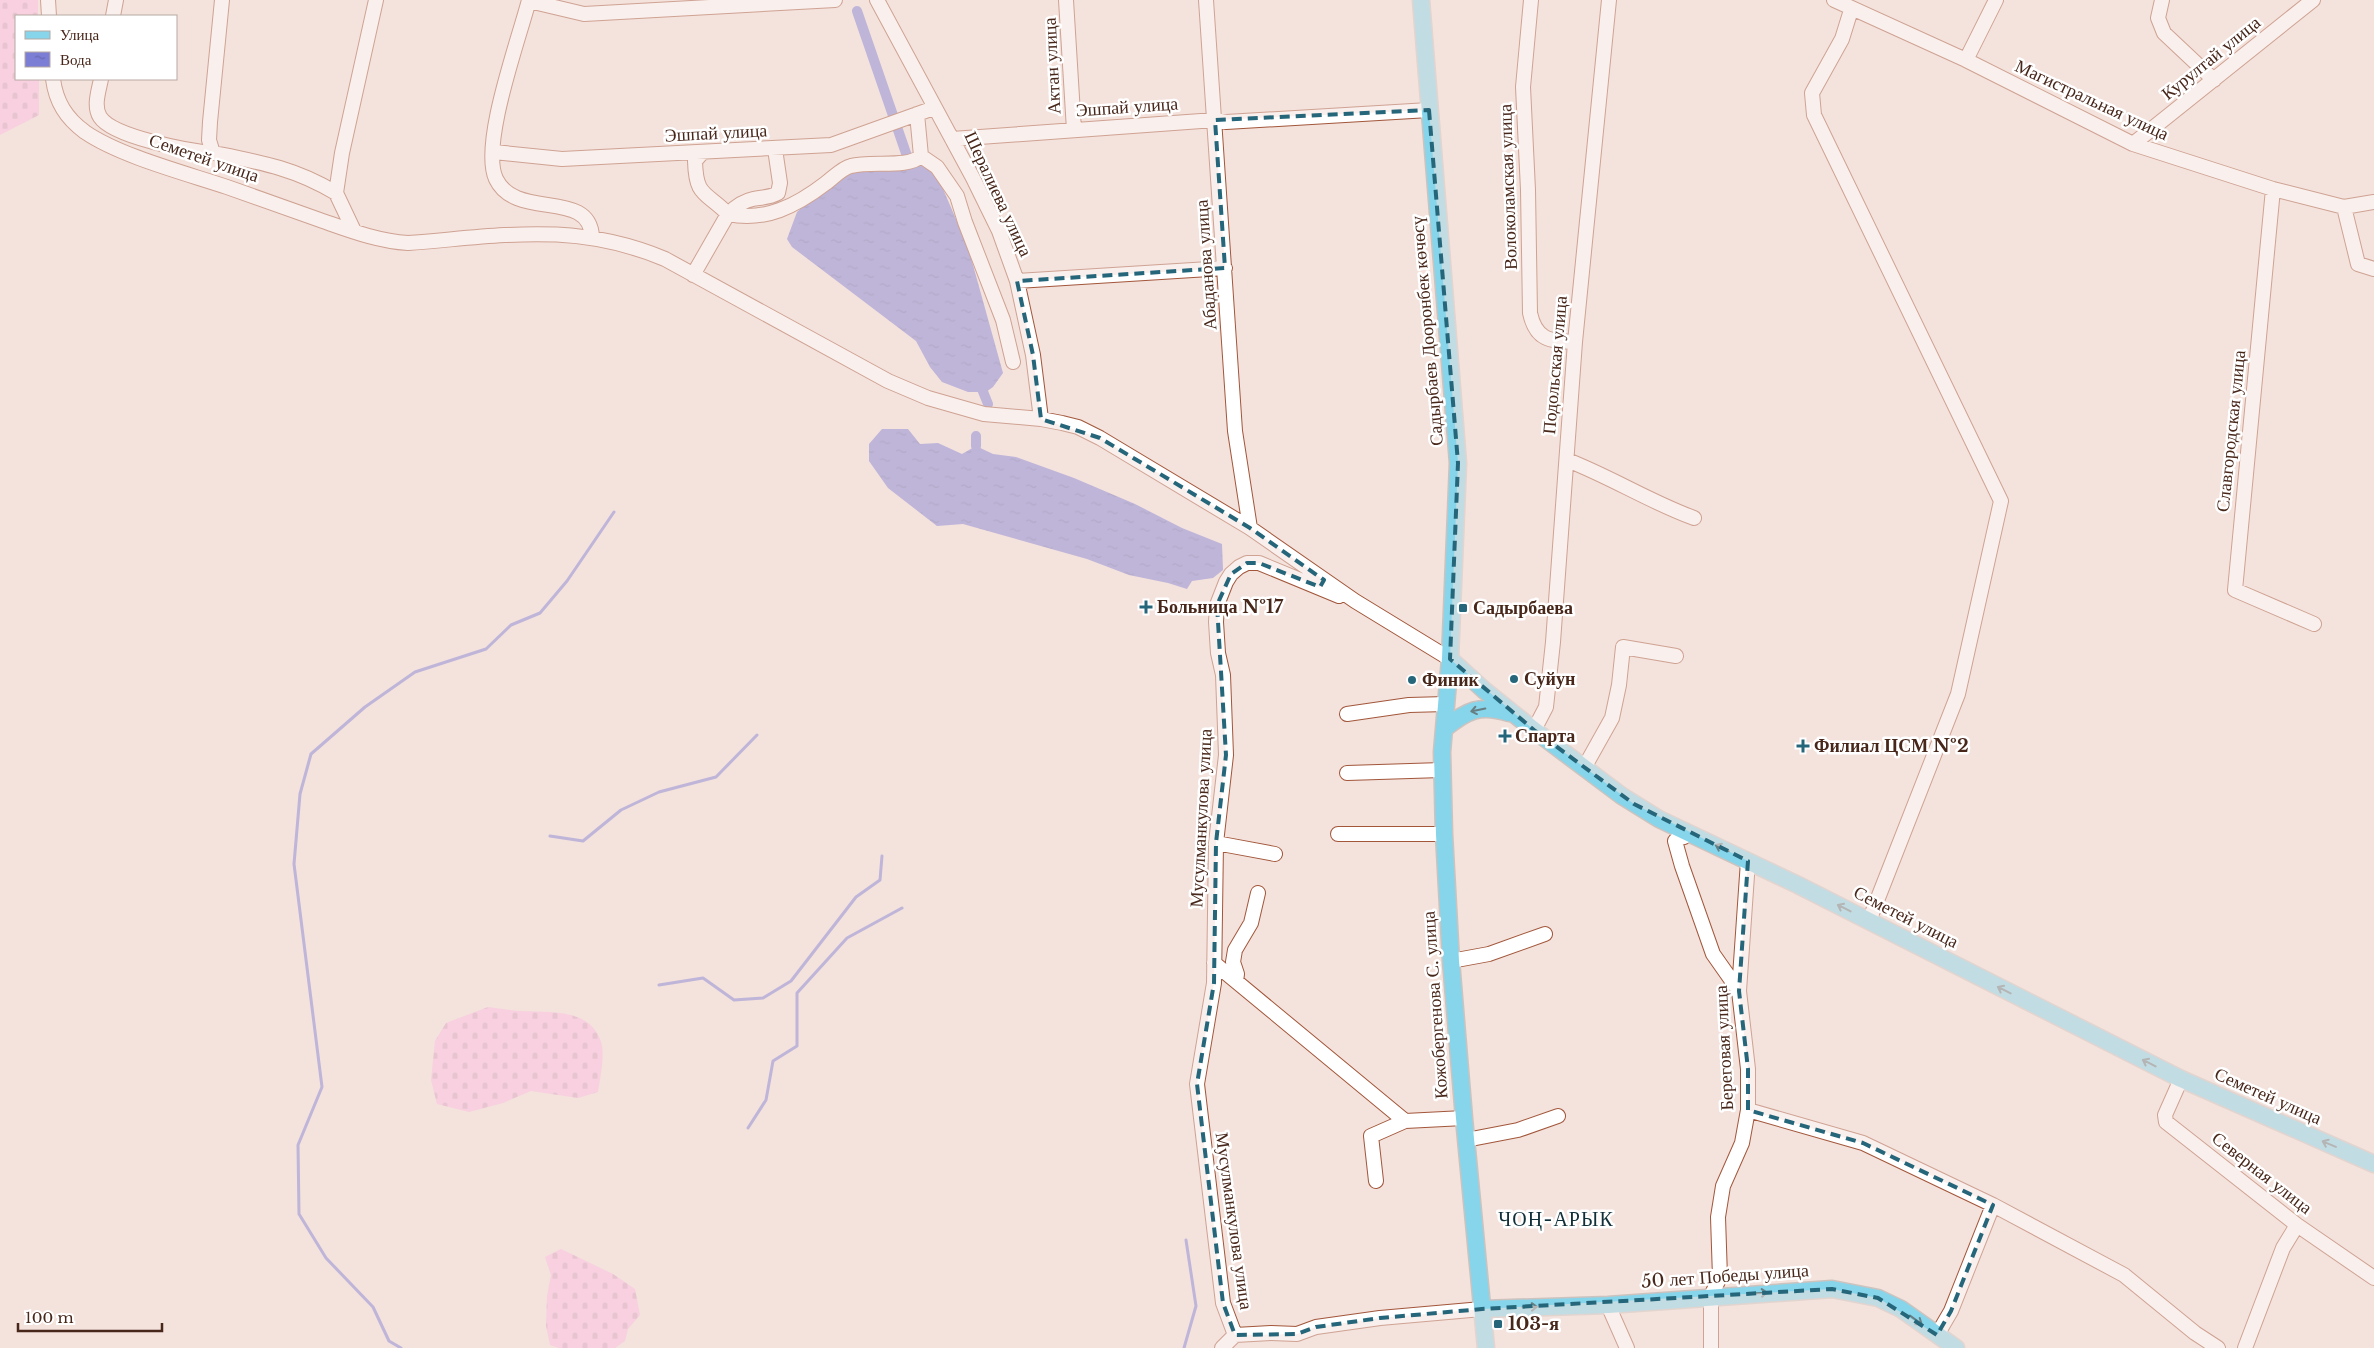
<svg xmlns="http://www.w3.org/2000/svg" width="2374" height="1348" viewBox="0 0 2374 1348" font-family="'Libre Baskerville',serif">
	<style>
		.cemetery { fill: url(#cemetery-stones) }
		.water { fill: url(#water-ripples) }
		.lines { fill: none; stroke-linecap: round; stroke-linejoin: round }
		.stream { stroke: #7c7ed6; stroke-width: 3 }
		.canal { stroke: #7c7ed6; stroke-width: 10 }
		.minor-casing { stroke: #a2563a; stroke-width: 16 }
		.major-casing { stroke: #ccc3bf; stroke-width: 19 }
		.minor { stroke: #fff; stroke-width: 14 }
		.major { stroke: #86d5eb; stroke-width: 16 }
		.oneway { stroke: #677e83 }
		.marked { fill: none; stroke: #25667a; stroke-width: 4; stroke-dasharray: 10 6; stroke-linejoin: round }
		.poi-dot { fill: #25667a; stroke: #fff; stroke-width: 2 }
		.labels { text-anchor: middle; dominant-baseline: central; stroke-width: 5; stroke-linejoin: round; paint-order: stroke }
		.street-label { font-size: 18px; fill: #48271b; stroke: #fff }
		.poi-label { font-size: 18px; font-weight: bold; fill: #48271b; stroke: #fff; text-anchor: start }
		.quarter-label { font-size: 20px; letter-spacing: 1px; fill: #102f38; stroke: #fff }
	</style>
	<defs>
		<pattern id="cemetery-stones" width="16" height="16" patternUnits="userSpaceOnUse" patternTransform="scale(1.25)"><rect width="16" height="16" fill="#fcbbe4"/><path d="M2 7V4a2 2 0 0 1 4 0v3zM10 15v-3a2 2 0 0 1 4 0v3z" fill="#daa1c3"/></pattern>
		<pattern id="water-ripples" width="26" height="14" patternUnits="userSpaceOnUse" patternTransform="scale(1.25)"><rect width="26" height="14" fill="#7c7ed6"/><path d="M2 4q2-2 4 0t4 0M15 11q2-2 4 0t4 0" fill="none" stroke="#6867ad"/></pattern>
	</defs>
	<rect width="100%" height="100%" fill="#f4e2dc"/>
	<!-- cemetery -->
	<path class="cemetery" d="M0 0H38V16H16V79H39V115L0 135Z
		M488 1007C498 1008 508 1010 519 1011 547 1013 587 1007 600 1039 606 1052 600 1078 598 1092L578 1098 531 1091 503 1103 469 1112 437 1104 431 1080 435 1041 446 1023Z
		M561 1249 613 1274 635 1289 640 1315 628 1329 625 1341 615 1348H559L550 1345 546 1326 547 1296 551 1275 545 1257Z"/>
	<!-- water -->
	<path class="water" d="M923 165 937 175 968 247 1003 373 993 387 986 392H968L942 382 930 367 916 341 792 247 787 239 797 212 829 183 845 172Z
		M882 429H908L920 444 938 443 962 454 976 446 993 454 1016 457 1074 478 1135 504 1182 528 1222 544 1223 570 1213 578 1192 581 1187 589 1168 583 1129 575 1087 559 963 524 937 526 888 488 869 461V444Z"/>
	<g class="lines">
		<!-- stream -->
		<path class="stream" d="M550 836 583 841 621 810 659 792 716 777 757 735
			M659 985 703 978 734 1000 763 998 791 981 856 897 880 880 882 856
			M748 1128 766 1100 773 1061 797 1046V993L847 938 902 908
			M401 1348 389 1341 373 1307 326 1258 299 1214 298 1145 322 1087 294 864 300 794 311 754 365 707 415 672 486 649 511 625 540 613 567 581 614 512
			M1184 1348 1196 1306 1186 1240"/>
		<!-- canal -->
		<path class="canal" d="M857 11 908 159
			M978 379 988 404
			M976 446V436"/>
		<!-- minor casing -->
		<g class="minor-casing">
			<path id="minor" d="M48 0 49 16
				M222 0 210 122 209 140 213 153C259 162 295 168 336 193
				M529 0C519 39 480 145 496 179 516 221 590 188 592 237
				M877 0 973 178 999 231 1017 281 1033 355 1041 419
				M1066 0 1074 130
				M1206 0 1235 431 1250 528
				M1531 0 1523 87 1528 190 1530 313C1536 340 1549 341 1575 342
				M1834 0 1966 60 2133 144 2273 189 2344 207 2374 202
				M2162 0 2158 18 2164 33 2214 80
				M529 1 584 14 835 0
				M1851 10 1842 39 1812 93 1814 115 2001 501 1958 694 1869 921
				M113 16 116 0
				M1966 60 1996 0
				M53 79C56 102 66 118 85 132 120 156 185 173 227 187 258 198 289 209 320 220 349 230 377 241 408 243 502 236 574 221 665 259L888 381 928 398 984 414 1041 419 1062 423 1078 427 1100 438 1250 528 1355 601 1450 659
				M101 79C99 90 93 106 100 117 113 137 189 151 213 153
				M917 114 921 156 937 167 957 196 965 222 1003 320 1013 362
				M952 139 1215 120 1226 122 1429 110
				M2133 144 2313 0
				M494 152 562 159 831 145 934 108
				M702 153 695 161C696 197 705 191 728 214 735 207 743 201 753 199 762 197 769 198 778 193L780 183 775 149
				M2273 189 2235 590 2314 624
				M2344 207 2358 264 2374 269
				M354 231 336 193 342 153 376 0
				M693 275 728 214C765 222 796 206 826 183 833 178 842 168 851 166 871 160 907 169 921 156
				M1017 281 1225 268
				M1567 460C1611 477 1650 502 1694 518
				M1347 714 1409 705 1446 704
				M1534 730 1546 707 1553 642 1575 342 1609 0
				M1584 768 1612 718 1619 685 1623 647 1676 656
				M1347 773 1442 770
				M1687 832 1684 837 1678 838 1675 841 1682 866 1713 954 1739 991
				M1338 834H1444
				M1216 843 1275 854
				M1451 961 1489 954 1545 934
				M1214 963 1405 1121 1464 1118
				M1236 981 1237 974 1233 962 1235 950 1251 923 1258 893
				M2181 1079 2165 1115 2166 1122 2297 1225 2374 1278
				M1748 1110 1863 1143 1993 1205 2124 1275 2195 1333 2218 1348
				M1466 1140 1518 1130 1558 1116
				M1376 1181 1371 1136 1405 1121
				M1608 1305 1627 1348
				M1235 1335 1223 1303 1197 1084 1214 983 1216 843 1226 755 1223 675 1218 653 1216 622 1217 605 1226 582 1231 574 1239 567 1247 563H1259L1339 596
				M1937 1335 1951 1311 1993 1205
				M1222 1348 1235 1335 1271 1333 1297 1334 1316 1327 1380 1318 1482 1309
				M1711 1348V1296L1720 1277 1718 1217 1723 1186 1742 1143 1748 1110V1069L1739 991 1748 861
				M2245 1348 2283 1248 2297 1225"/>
		</g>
		<!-- major casing -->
		<g class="major-casing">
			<path id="major" d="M1421 0 1458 463 1450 659 1442 752 1444 834 1451 961 1464 1118 1486 1348
				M1450 659 1484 690 1534 730 1622 796 1659 819 1798 885 2181 1079 2374 1164
				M1444 729C1467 710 1480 704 1509 713
				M1482 1309 1608 1305 1832 1289 1878 1298 1901 1309 1956 1348"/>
		</g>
		<!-- minor -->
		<use href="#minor" class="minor"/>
		<!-- major -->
		<use href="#major" class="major"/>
	</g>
	<!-- one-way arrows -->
	<defs><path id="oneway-shaft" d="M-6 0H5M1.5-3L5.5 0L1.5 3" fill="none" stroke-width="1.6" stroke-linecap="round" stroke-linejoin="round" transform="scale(1.25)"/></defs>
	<g class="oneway">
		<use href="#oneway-shaft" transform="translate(1478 710) rotate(168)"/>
		<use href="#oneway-shaft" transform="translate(1722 848) rotate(-155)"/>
		<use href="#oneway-shaft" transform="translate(1844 908) rotate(-153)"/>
		<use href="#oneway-shaft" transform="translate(2004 990) rotate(-153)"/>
		<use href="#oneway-shaft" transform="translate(2149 1063) rotate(-153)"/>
		<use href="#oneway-shaft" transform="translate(2329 1144) rotate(-157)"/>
		<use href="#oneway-shaft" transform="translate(1760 1293) rotate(-3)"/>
		<use href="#oneway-shaft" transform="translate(1530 1307) rotate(-2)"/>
		<use href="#oneway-shaft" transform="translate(1916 1320) rotate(36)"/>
	</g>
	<!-- marked area -->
	<path d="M0 0H2374V1348H0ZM1429 110 1458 463 1450 659 1534 730 1634 804 1748 861 1739 991 1748 1069V1110L1863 1143 1993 1205 1951 1311 1937 1335 1878 1298 1832 1289 1482 1309 1380 1318 1316 1327 1297 1334 1235 1335 1223 1303 1197 1084 1214 983 1216 843 1226 755 1217 605 1231 574 1247 563H1259L1320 587 1324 580 1250 528 1100 438 1041 419 1033 355 1017 281 1225 268 1215 120Z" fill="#f4e2dc" fill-opacity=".55" fill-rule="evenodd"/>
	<path class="marked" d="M1429 110 1458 463 1450 659 1534 730 1634 804 1748 861 1739 991 1748 1069V1110L1863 1143 1993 1205 1951 1311 1937 1335 1878 1298 1832 1289 1482 1309 1380 1318 1316 1327 1297 1334 1235 1335 1223 1303 1197 1084 1214 983 1216 843 1226 755 1217 605 1231 574 1247 563H1259L1320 587 1324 580 1250 528 1100 438 1041 419 1033 355 1017 281 1225 268 1215 120Z"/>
	<!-- markers -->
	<g class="poi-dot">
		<path d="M1143.5 599.5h5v5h5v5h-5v5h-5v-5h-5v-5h5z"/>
		<rect x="1458" y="603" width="10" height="10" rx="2.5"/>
		<circle cx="1514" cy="679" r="5"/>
		<circle cx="1412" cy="680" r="5"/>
		<path d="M1502.5 728.5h5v5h5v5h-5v5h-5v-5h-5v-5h5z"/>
		<path d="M1800.5 738.5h5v5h5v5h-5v5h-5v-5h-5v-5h5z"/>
		<rect x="1493" y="1319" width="10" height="10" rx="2.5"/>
	</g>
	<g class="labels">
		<!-- street labels -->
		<g class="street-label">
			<text transform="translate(2211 58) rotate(-39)">Курултай улица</text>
			<text transform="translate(1052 66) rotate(-93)">Актан улица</text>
			<text transform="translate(2092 100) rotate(25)">Магистральная улица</text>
			<text transform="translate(1127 107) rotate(-4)">Эшпай улица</text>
			<text transform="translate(716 133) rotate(-3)">Эшпай улица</text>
			<text transform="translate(204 158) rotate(19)">Семетей улица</text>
			<text transform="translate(1508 187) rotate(-92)">Волоколамская улица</text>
			<text transform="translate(998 194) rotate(65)">Шералиева улица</text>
			<text transform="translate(1206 265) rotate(-94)">Абаданова улица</text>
			<text transform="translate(1427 331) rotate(-95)">Садырбаев Дооронбек көчөсү</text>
			<text transform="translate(1555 365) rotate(-85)">Подольская улица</text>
			<text transform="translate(2231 431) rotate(-84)">Славгородская улица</text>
			<text transform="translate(1201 818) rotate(-87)">Мусулманкулова улица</text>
			<text transform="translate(1906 917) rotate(27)">Семетей улица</text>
			<text transform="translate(1435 1005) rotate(-94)">Кожобергенова С. улица</text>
			<text transform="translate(1724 1048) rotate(-93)">Береговая улица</text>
			<text transform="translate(2268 1096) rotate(24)">Семетей улица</text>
			<text transform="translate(2262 1173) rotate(38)">Северная улица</text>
			<text transform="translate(1234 1221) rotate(82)">Мусулманкулова улица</text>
			<text transform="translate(1725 1276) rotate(-4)">50 лет Победы улица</text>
		</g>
		<!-- poi labels -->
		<g class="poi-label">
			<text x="1157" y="607">Больница №17</text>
			<text x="1473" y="608">Садырбаева</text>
			<text x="1524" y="679">Суйун</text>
			<text x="1422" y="680">Финик</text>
			<text x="1515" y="736">Спарта</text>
			<text x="1814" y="746">Филиал ЦСМ №2</text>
			<text x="1508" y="1324">103-я</text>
		</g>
		<!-- quarter labels -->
		<g class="quarter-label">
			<text x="1556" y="1219">ЧОҢ-АРЫК</text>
		</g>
	</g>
	<!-- legend -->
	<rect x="15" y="15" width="162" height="65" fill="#ffffff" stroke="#b6a9a4"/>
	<rect x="25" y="31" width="25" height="8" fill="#86d5eb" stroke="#b6a9a4"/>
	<text x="60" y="40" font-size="15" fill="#48271b">Улица</text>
	<rect x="25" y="52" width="25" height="15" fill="url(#water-ripples)" stroke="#b6a9a4"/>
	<text x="60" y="65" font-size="15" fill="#48271b">Вода</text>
	<!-- scale -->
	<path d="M18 1323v8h144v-8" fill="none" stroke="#48271b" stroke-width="2.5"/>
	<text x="25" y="1323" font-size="15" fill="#48271b" stroke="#ffffff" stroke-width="4" paint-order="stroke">100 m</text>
</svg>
